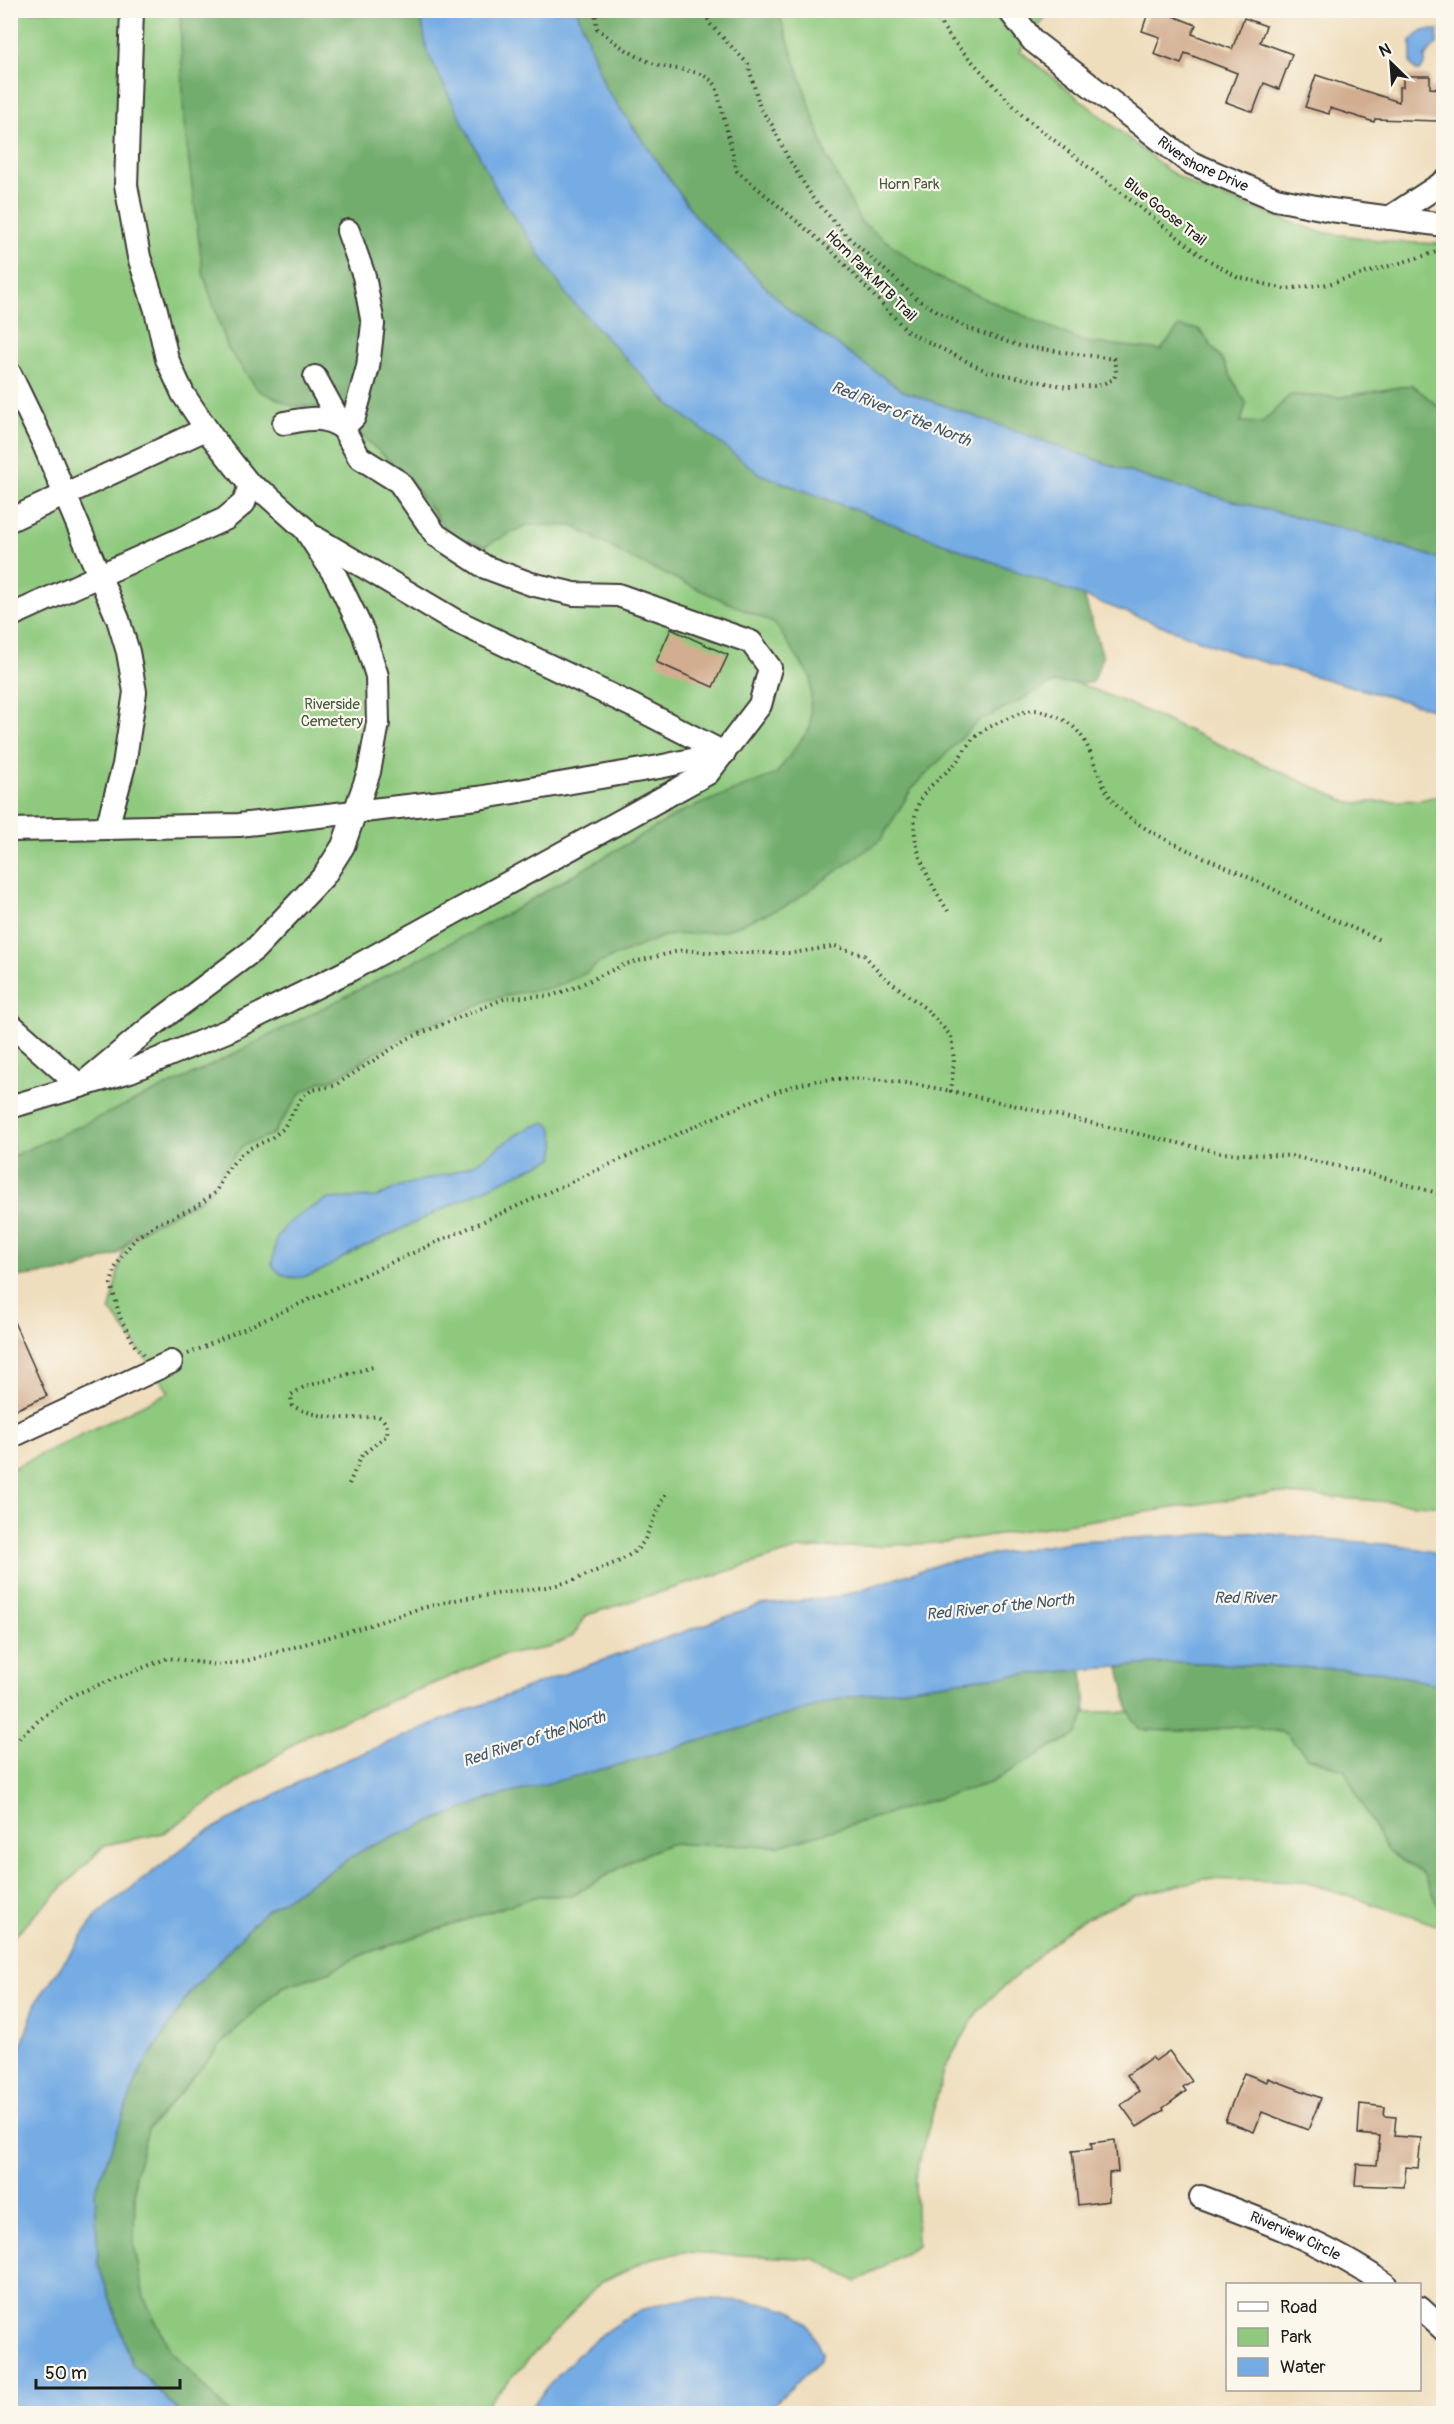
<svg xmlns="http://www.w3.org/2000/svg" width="1454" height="2424" viewBox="0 0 1454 2424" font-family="Pangolin,sans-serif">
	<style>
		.green { fill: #8ec97e; stroke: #55724d; stroke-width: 1.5 }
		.forest { fill: #72ad6d; stroke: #476444; stroke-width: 1.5 }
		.water { fill: #75ace4; stroke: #486480; stroke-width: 1.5 }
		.building { fill: #d2ad8f }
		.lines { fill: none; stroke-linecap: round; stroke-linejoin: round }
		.minor-casing { stroke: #3c3934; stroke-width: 26 }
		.path { stroke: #3c3934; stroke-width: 4; stroke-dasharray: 1.5 4.5; stroke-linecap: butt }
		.minor { stroke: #fff; stroke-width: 22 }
		.labels { text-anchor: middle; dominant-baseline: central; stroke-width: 4.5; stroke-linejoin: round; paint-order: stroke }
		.street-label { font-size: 15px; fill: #1c1c1c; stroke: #fbf7ec }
		.park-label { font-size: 15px; fill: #44593e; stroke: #fbf7ec }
		.water-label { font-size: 16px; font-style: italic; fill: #40566c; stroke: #fbf7ec }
	</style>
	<rect width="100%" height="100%" fill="#fbf7ec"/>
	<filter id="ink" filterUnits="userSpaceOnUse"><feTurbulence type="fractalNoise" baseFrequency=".0167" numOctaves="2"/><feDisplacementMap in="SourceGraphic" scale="12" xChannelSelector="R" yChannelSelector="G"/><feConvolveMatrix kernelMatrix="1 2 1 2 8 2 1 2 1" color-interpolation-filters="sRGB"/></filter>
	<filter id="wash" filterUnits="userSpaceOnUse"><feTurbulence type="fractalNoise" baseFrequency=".008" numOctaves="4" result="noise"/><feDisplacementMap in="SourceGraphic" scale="24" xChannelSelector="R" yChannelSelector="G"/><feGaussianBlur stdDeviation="1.35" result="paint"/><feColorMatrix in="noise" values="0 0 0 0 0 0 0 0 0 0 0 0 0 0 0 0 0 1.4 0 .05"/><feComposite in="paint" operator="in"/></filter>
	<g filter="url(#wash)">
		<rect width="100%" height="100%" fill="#efdebd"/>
		<!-- green -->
		<path class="green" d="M11 11H245L364 271 1064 678 1125 702 1350 803 1420 800 1443 795V1506L1273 1493 939 1543 799 1549 587 1615 573 1636 548 1648 503 1655 307 1735 164 1833 105 1845 11 1939V1469L169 1392 110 1309 123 1248 188 1190 11 1210Z
			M577 11H1050L1020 51 1169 171 1198 188 1320 232 1393 242 1443 244V410L1412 385 1342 397 1290 395 1262 423 1241 422 1246 404 1222 360 1199 330 1109 465Z
			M1086 1712H1129L1140 1730 1188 1731 1252 1726 1285 1733 1308 1757 1345 1771 1387 1851 1424 1874 1438 1903 1443 1904V1927L1305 1882 1204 1879 1134 1896 1073 1925 980 2008 945 2067 915 2178 917 2245 857 2282 816 2259 684 2252 649 2259 601 2282 488 2403 483 2413H229L170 2350 144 2298 134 2244 135 2175 148 2129 230 2035 282 1987 326 1973 364 1954 537 1896H572L638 1857 669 1844 780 1846 990 1783 1046 1750 1077 1735Z"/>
		<!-- forest -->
		<path class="forest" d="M180 11H420L427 51 760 474 1084 596 1103 657 1092 683H1053L977 722 911 790 881 840 788 905 724 931 664 936 599 963 586 973 553 988 517 993 489 1000 452 1017 414 1029 332 1080 322 1081 301 1093 273 1134 242 1146 221 1173 211 1191 200 1200 134 1234 117 1254 75 1270 16 1277 11 1274V1157L196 1073 510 912 683 811 776 774 810 728 811 678 775 624 632 559 573 526 526 525 485 546 451 535 405 475 360 434 313 406H292L258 390 228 349 203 273 184 123Z
			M577 11H778L827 157 861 222 932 275 1084 342 1161 350 1179 327 1199 329 1222 360 1246 404 1241 422 1262 423 1290 395 1342 397 1412 385 1443 410V560L1362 534 1152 480 903 391 793 314 698 220 605 87Z
			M1180 1662 1380 1671 1443 1686V1904H1438L1424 1874 1387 1851 1345 1771 1308 1757 1285 1733 1252 1726 1188 1731 1140 1730 1129 1712 1119 1667Z
			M1083 1670 1086 1712 1077 1735 1046 1750 990 1783 780 1846 669 1844 638 1857 572 1896H537L364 1954 326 1973 282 1987 230 2035 148 2129 135 2175 134 2244 144 2298 170 2350 229 2413H180L132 2364 98 2264 95 2192 139 2073 190 1992 264 1912 366 1848 488 1799 842 1698 980 1678Z"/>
		<!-- water -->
		<path class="water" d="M420 11H577L605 87 698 220 793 314 903 391 1152 480 1362 534 1443 560V712L1242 656 760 474 669 404 568 297 497 191 427 51Z
			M1423 30H1438L1437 44 1425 56V64L1420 71H1416L1411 64V41Z
			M546 1123 552 1128C555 1138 557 1147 554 1158 487 1186 423 1220 357 1250 340 1258 322 1274 303 1277 290 1279 279 1276 272 1264L277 1237 287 1224 307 1210 328 1199 377 1197 400 1186 452 1173 476 1163 516 1135 534 1126Z
			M1246 1532 1405 1546 1443 1554V1686L1380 1671 1180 1662 980 1678 842 1698 626 1763 488 1799 366 1848 264 1912 190 1992 139 2073 95 2192 98 2264 132 2364 180 2413H18L10 2394 11 2078 36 2002 97 1915 196 1838 315 1773 445 1719 569 1672 760 1605 838 1597 946 1562 1077 1541Z
			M707 2299C729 2300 788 2302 803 2319 812 2328 816 2341 822 2352L819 2362 764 2413H526C562 2368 613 2310 674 2301 685 2299 696 2299 707 2299Z"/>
		<g id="blocks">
			<!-- building -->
			<path class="building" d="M1149 10H1158L1196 25 1192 34 1232 49 1244 18 1266 26 1260 42 1292 54 1279 89 1264 83 1253 112 1226 102 1237 73 1185 53 1181 64 1154 54 1160 37 1142 31Z
				M1316 75 1399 102V87H1403V76H1430V88L1443 89V114H1438V121L1375 119 1374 122 1330 108 1329 114 1305 107Z
				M671 629 728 655 713 687 656 662Z
				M10 1313 47 1396 10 1412Z
				M1169 2051 1192 2081 1183 2087 1186 2091 1163 2108 1164 2110 1137 2127 1121 2105 1139 2091 1127 2075 1152 2057 1155 2061Z
				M1244 2073 1267 2082 1268 2078 1321 2098 1308 2130 1262 2112 1254 2132 1225 2121Z
				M1360 2104 1385 2107 1384 2116 1396 2117 1394 2136 1421 2138 1418 2168 1406 2167 1404 2187 1355 2185 1357 2164 1377 2165 1380 2136 1358 2134Z
				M1115 2140 1118 2172 1109 2173V2201L1078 2205 1072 2151 1092 2149 1091 2143Z"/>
		</g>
	</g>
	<g filter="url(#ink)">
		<use href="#blocks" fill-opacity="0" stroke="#3c3934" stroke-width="1.5"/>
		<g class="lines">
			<!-- minor casing -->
			<g class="minor-casing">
				<g id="minor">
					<path id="s1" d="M1009 10 1033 41 1189 162 1276 199 1331 210 1444 225"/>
					<path d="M1389 218 1444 182"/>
					<path d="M10 374 42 440 99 575 118 619 128 652 135 692 124 765 107 828 10 830"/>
					<path d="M284 423C309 419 321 414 343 428L354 417 368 367 373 324 364 276 348 231"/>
					<path d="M10 520 206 429"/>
					<path d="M314 537 454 620 633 706 724 753"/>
					<path d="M10 616 225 519 244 503 250 485"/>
					<path d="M107 828 239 825 478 798 659 767 724 753"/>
					<path d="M10 1024 80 1086 130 1071 227 1031 346 972 708 773 760 705 770 668 751 642 618 595 574 594 531 584 485 567 436 535 399 482 359 457 315 377"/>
					<path d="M10 1107 80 1086 152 1026 255 949 324 876 343 846 369 772 378 723 377 676 363 632 336 577 305 529 267 495 250 485 212 437 183 394 167 359 156 310 139 257 126 185 132 10"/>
					<path d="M10 1437 171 1362"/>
					<path id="s2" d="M1201 2197C1265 2221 1329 2245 1385 2284"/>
					<path d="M1420 2308 1444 2330"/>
				</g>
			</g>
			<!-- path -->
			<path class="path" d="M595 10 597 28C613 42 632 55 652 63 672 72 702 66 716 86L737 171 831 250 908 332 986 371 1067 387 1098 386 1114 379 1116 372 1114 359 1020 346 967 328 918 300 847 236 813 198 788 158 772 125 760 108 748 64 710 24 704 10
				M931 10 952 40 1023 116 1202 256 1237 277 1285 289 1328 284 1444 250
				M948 911C925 876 894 818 933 784 939 778 947 772 953 766 960 758 965 748 972 740 983 729 997 723 1011 717 1018 714 1025 711 1033 710 1040 710 1048 713 1055 716 1096 730 1091 778 1117 806 1141 834 1213 860 1248 877 1268 886 1286 896 1305 906 1329 918 1355 929 1380 940
				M188 1354 729 1111C746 1104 763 1096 781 1090 836 1070 895 1080 951 1091
				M143 1355 135 1346 120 1317 111 1284 115 1268 127 1249 137 1237 158 1223 196 1207 216 1192 225 1173 239 1156 250 1148 270 1139 283 1129 302 1097 312 1090 334 1086 407 1039 506 998 550 996 571 989 626 964 683 950 714 953H793L835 946 864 955 883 976 926 1009 951 1036 954 1060 951 1091 1222 1153 1291 1156 1360 1171 1444 1195
				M349 1484 362 1455 387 1435C388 1426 386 1421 378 1416 348 1420 320 1419 292 1406L291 1395 304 1387 376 1366
				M10 1746 39 1720 73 1695 168 1658 218 1665 246 1661 367 1626 418 1609 460 1599 553 1586 574 1580 620 1561 637 1550 644 1541 666 1493"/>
			<!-- minor -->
			<use href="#minor" class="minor"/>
		</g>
	</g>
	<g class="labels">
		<!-- street labels -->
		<g class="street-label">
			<text stroke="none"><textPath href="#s1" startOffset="250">Rivershore Drive</textPath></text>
			<text transform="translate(1165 212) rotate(38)">Blue Goose Trail</text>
			<text transform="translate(871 276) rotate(45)">Horn Park MTB Trail</text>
			<text stroke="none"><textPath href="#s2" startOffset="102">Riverview Circle</textPath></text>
		</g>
		<!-- park labels -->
		<g class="park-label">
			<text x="909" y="184">Horn Park</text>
			<text x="332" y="704">Riverside<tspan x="332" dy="17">Cemetery</tspan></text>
		</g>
		<!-- water labels -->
		<g class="water-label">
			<text transform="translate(901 414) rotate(22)">Red River of the North</text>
			<text x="1245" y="1598">Red River</text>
			<text transform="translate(1000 1607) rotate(-6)">Red River of the North</text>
			<text transform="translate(534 1739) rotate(-18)">Red River of the North</text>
		</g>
	</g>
	<!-- margin -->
	<rect width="1454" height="2424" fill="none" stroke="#fbf7ec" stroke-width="36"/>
	<!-- legend -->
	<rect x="1226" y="2283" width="195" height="108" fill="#fbf7ec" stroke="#a29f99" stroke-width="1.5"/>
	<rect x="1238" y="2302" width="30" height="9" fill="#ffffff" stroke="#a29f99" stroke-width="1.5"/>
	<text x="1280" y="2313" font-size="18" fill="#1c1c1c">Road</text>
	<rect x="1238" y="2328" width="30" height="18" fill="#8ec97e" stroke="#a29f99" stroke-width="1.5"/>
	<text x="1280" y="2343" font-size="18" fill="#1c1c1c">Park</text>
	<rect x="1238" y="2358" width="30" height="18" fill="#75ace4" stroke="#a29f99" stroke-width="1.5"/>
	<text x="1280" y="2373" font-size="18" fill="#1c1c1c">Water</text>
	<!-- north arrow -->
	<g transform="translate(1391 63) rotate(335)" stroke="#fbf7ec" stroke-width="4.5" paint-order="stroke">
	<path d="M0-4.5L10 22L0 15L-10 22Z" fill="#1c1c1c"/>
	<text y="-9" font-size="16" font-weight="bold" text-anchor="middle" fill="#1c1c1c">N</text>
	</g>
	<!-- scale -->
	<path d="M36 2379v9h144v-9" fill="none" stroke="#1c1c1c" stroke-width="3"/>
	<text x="45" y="2379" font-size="18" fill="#1c1c1c" stroke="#fbf7ec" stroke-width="4.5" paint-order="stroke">50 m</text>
</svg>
